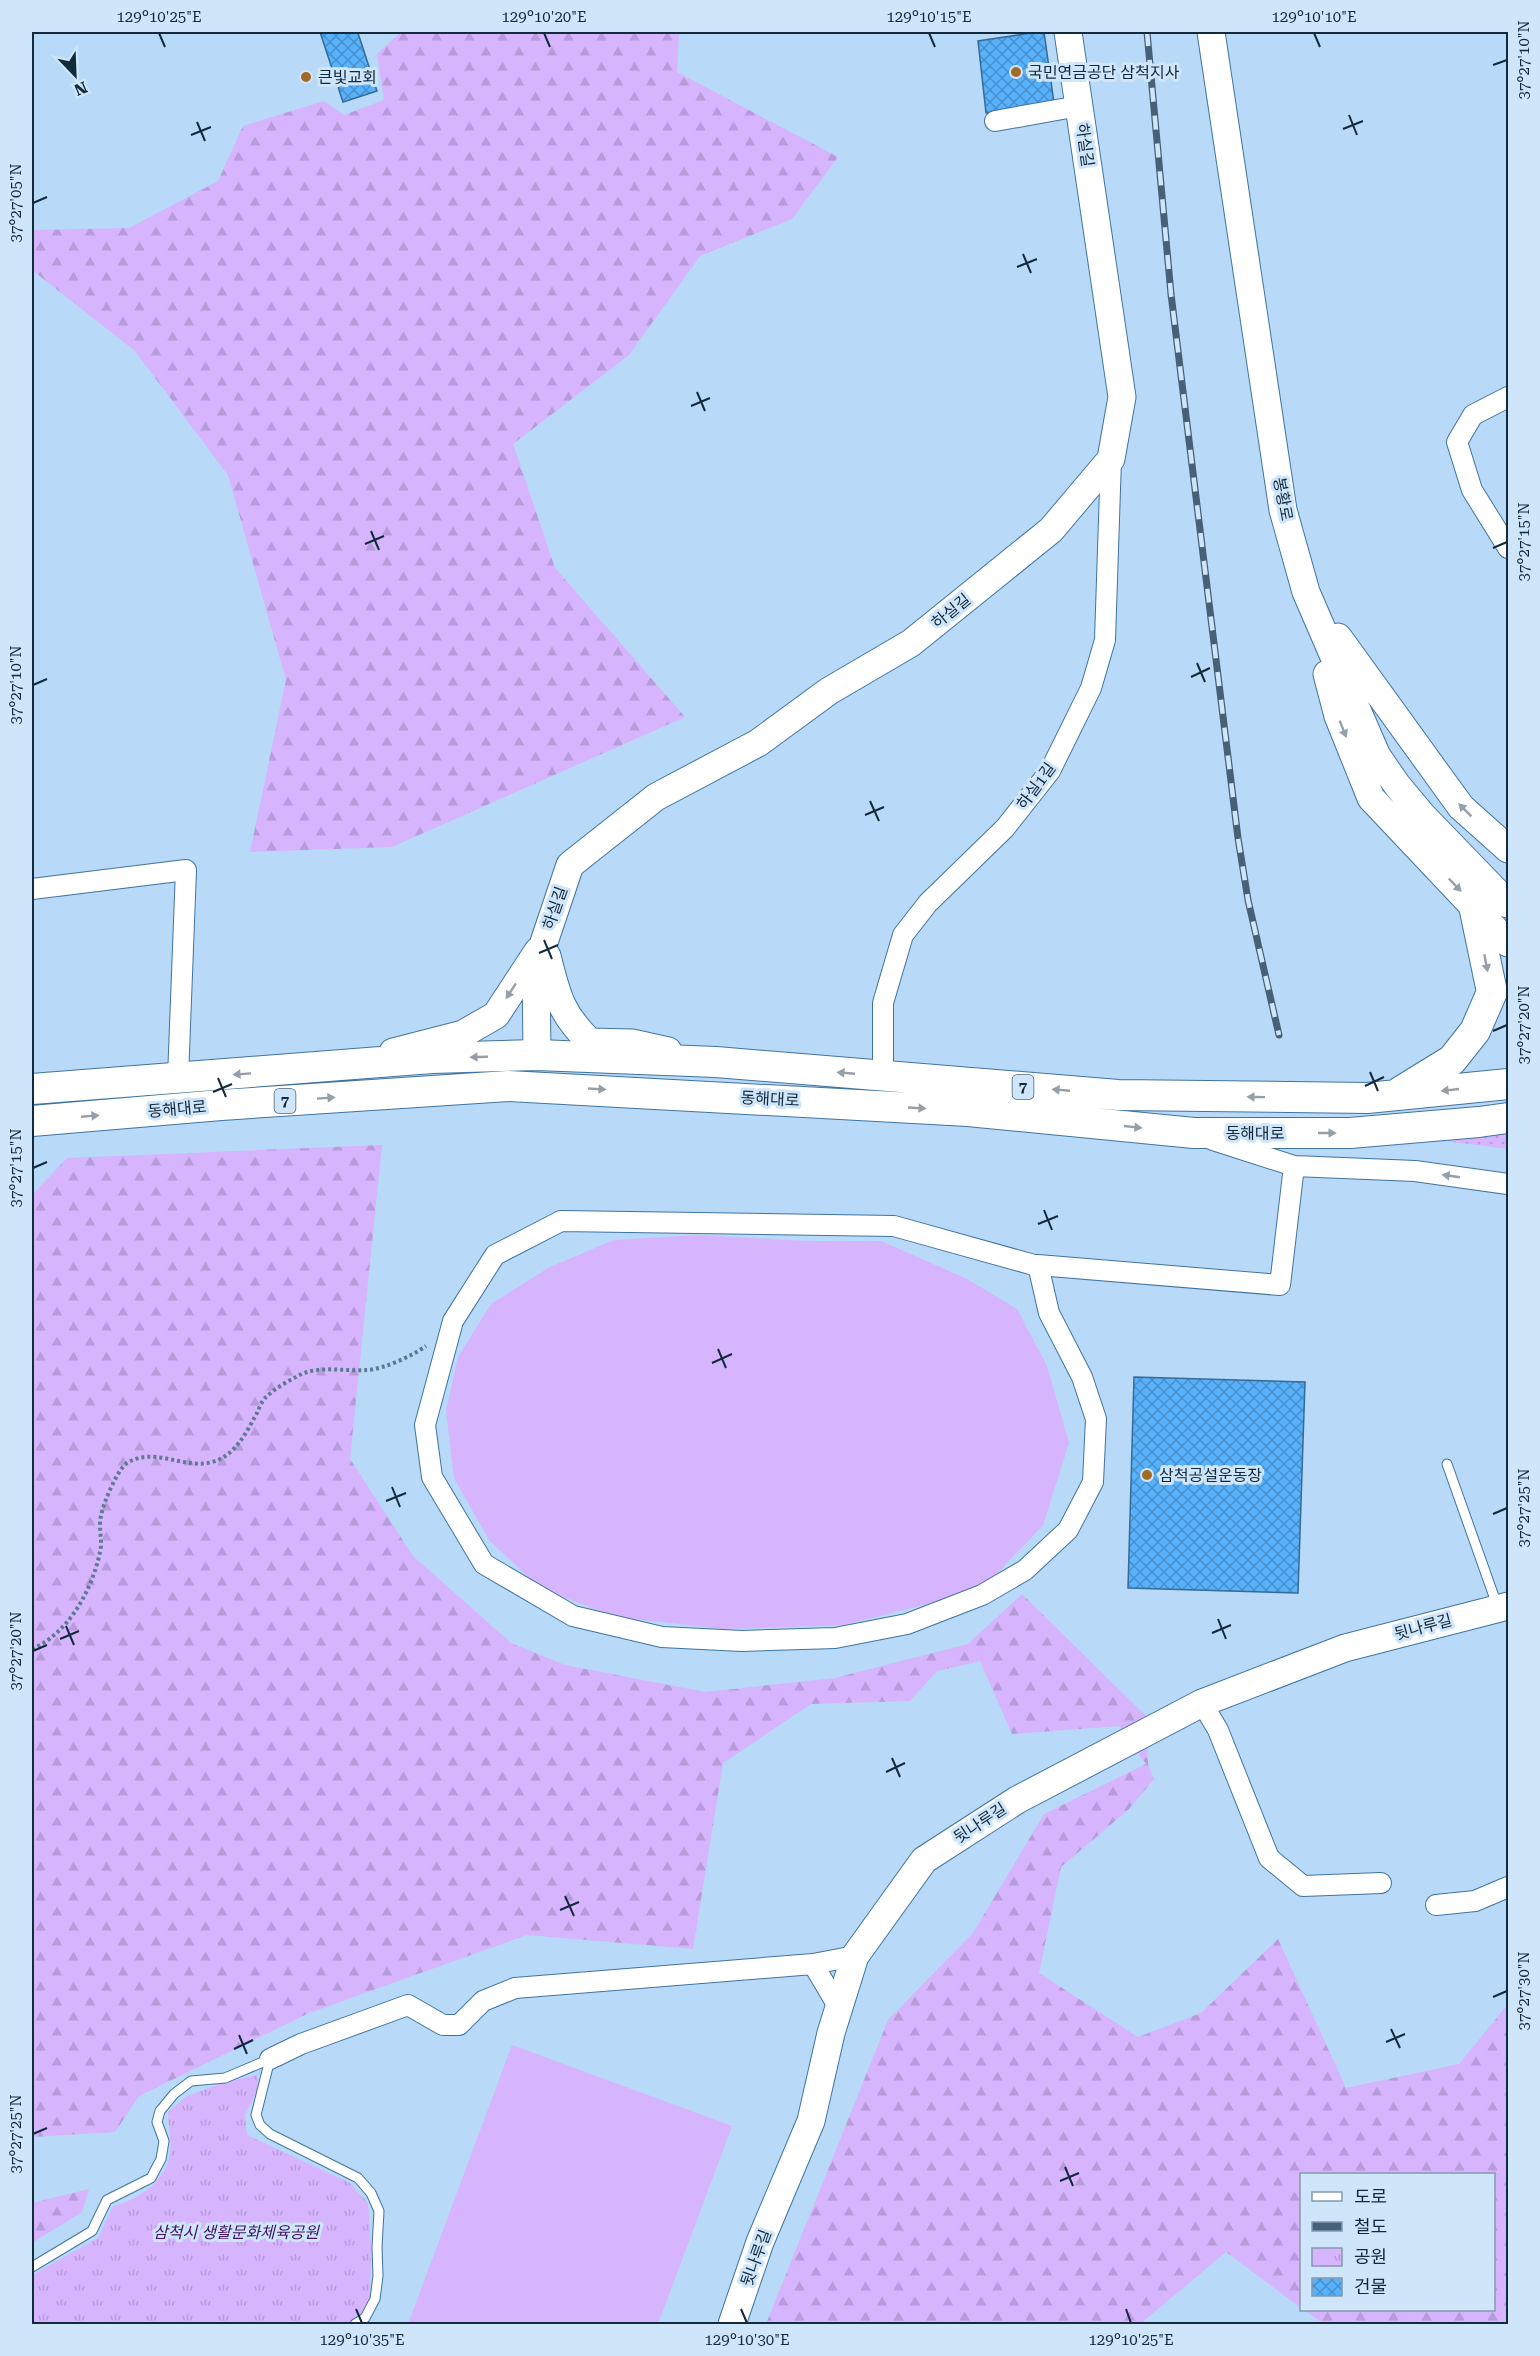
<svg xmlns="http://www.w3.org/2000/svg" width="1540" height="2356" viewBox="0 0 1540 2356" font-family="'Roboto Serif','Noto Sans KR',serif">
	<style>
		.grass { fill: url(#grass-dots) }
		.forest { fill: url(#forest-firs) }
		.park { fill: url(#park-tufts) }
		.pitch { fill: #d7b4fe }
		.building { fill: url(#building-cross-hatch); stroke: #356b97; stroke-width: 1.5 }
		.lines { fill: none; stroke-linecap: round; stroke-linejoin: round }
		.lane-casing { stroke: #3f74a1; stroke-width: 11 }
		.street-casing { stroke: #3f74a1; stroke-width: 22 }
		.secondary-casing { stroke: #3f74a1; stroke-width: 29 }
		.primary-casing { stroke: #3f74a1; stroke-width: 32 }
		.path { stroke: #5e7a92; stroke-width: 4; stroke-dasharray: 3 3; stroke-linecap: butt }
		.lane { stroke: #fff; stroke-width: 9 }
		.street { stroke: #fff; stroke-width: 20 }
		.secondary { stroke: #fff; stroke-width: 27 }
		.primary { stroke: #fff; stroke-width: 30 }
		.rail-casing { stroke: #466177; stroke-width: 7 }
		.rail { stroke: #cfe5f9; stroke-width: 4.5; stroke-dasharray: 14; stroke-linecap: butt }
		.oneway { fill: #959fa8 }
		.ticks { fill: none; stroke: #132a3d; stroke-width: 2 }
		.poi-dot { fill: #a26927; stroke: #cfe5f9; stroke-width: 2 }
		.labels { text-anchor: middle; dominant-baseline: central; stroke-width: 6; stroke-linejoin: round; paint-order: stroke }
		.shield { fill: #cfe5f9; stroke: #4b6275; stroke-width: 1.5 }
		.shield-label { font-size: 15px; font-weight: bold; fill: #132a3d }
		.poi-label { font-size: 16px; fill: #132a3d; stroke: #cfe5f9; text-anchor: start }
		.street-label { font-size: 16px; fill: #132a3d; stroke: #cfe5f9 }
		.park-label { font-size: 16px; font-style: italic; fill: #421364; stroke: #cfe5f9 }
		.neatline { fill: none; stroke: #132a3d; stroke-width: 2 }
		.ticks-label { font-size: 15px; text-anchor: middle; fill: #132a3d }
	</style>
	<defs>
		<pattern id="grass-dots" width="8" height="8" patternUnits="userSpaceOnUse" patternTransform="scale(1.5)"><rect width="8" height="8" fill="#d7b4fe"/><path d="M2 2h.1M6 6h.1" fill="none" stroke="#b89bdb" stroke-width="1.8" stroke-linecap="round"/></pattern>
		<pattern id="forest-firs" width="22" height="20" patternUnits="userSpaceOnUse" patternTransform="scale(1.5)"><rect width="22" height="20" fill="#d7b4fe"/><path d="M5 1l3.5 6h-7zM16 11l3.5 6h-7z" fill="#b89bdb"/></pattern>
		<pattern id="park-tufts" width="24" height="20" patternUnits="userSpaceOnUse" patternTransform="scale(1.5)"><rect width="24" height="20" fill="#d7b4fe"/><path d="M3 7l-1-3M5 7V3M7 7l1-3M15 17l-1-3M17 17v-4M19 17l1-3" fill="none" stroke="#b89bdb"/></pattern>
		<pattern id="building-cross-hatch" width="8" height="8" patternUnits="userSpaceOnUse" patternTransform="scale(1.5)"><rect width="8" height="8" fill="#58b1fb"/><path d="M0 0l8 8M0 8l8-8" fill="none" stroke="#4890cc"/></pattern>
	</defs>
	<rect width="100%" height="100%" fill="#b8d9f7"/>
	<!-- grass -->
	<path class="grass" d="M1508 1127V1149L1422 1138Z"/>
	<!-- forest -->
	<path class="forest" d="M401 32H679L677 72 838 157 792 219 700 256 629 355 513 444 555 568 685 717 392 847 250 852 286 680 228 475 135 351 32 270V230L129 228 218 181 243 126 324 101 344 115 384 100 377 54Z
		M382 1145 350 1459 413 1556 511 1643 565 1665 705 1692 835 1678 968 1644 1022 1594 1147 1717 1148 1764 1154 1779 1128 1810 1061 1867 1039 1973 1138 2037 1201 2013 1278 1939 1346 2088 1459 2064 1508 2004V2324H1324L1304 2310H1494V2174H1302L1301 2308 1226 2252 1140 2324H766L888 2020 973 1933 1044 1814 1146 1764 1119 1726 1012 1734 980 1661 937 1671 910 1701 811 1704 723 1763 693 1949 527 1935 309 2013 139 2096 115 2132 32 2137V1195L67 1158Z
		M89 2189 82 2212 32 2243V2203Z"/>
	<!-- park -->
	<path class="park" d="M257 2075 258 2089 245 2115 247 2135 350 2183 368 2203 371 2247 370 2297 358 2319 348 2324H32V2275L98 2238 113 2206C139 2200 165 2181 170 2154 172 2143 168 2124 168 2112L187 2096 225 2082Z"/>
	<!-- pitch -->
	<path class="pitch" d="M697 1235 806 1241H881L967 1279 1017 1309 1047 1366 1069 1443 1043 1525 988 1583 939 1601 844 1625 724 1629 617 1617 541 1589 489 1540 454 1478 446 1411 458 1357 491 1304 550 1267 614 1240Z
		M512 2045 732 2126 658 2324H408Z"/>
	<!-- building -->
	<path class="building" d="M320 32H362L358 33 377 91 343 102Z
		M1037 32H1044L1054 103 1015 111 986 113 978 41Z
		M1134 1377 1305 1382 1298 1593 1128 1588Z"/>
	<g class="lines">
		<!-- lane casing -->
		<g class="lane-casing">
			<path id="lane" d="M1447 1464 1497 1605
				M270 2059 256 2115 260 2125 270 2134 358 2178 371 2193 379 2211 377 2247 378 2276 375 2299 365 2318 355 2324
				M32 2267 92 2231 107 2200 151 2178 161 2159 164 2141 157 2122 160 2111 174 2094 191 2081 225 2078 270 2059"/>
		</g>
		<!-- street casing -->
		<g class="street-casing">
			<path id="street" d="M995 121 1079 106
				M1508 397 1473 415 1457 442 1472 490 1508 548
				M32 889 186 870 178 1078
				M883 1076V1003L903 935 928 903 1005 828 1050 771 1091 688 1105 640 1111 459
				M1294 1166 1415 1171 1508 1184
				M1038 1265 1049 1313 1082 1377 1096 1419 1093 1482 1068 1530 1025 1570 982 1595 907 1624 835 1638 742 1641 662 1637 573 1616 484 1564 432 1477 425 1425 453 1321 495 1255 561 1221 894 1226 1034 1265H1038L1280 1285 1294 1166 1213 1140
				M1202 1703 1218 1730 1269 1858 1303 1886 1381 1883
				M1436 1905 1475 1901 1508 1887
				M839 2008 813 1964 855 1956
				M270 2059 301 2044 408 2005 443 2025H459L483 2001 515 1988 813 1964"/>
		</g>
		<!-- secondary casing -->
		<g class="secondary-casing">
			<path id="secondary" d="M1211 32 1283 510 1306 592 1377 756 1397 785 1422 815 1508 904
				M1338 637 1461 807 1508 849
				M1327 674 1338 716 1371 798 1508 943
				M547 956C557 995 560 1013 590 1042L632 1043 668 1051
				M393 1052 463 1034 496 1015 538 951
				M537 1055 536 966 570 865 656 797 758 743 829 691 911 643 1051 530 1111 459 1122 397 1068 32
				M732 2324 760 2242 811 2121 831 2033 855 1956 924 1860 1017 1800 1202 1703 1345 1648 1508 1606"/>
		</g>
		<!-- primary casing -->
		<g class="primary-casing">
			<path id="primary" d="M32 1089 432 1058 537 1055 716 1062 1118 1095 1367 1098 1508 1084
				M1400 1092 1452 1060 1475 1031 1492 992 1474 906
				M32 1121 221 1105 508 1086 968 1111 1194 1133H1350L1479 1122 1508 1118"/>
		</g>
		<!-- path -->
		<path class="path" d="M32 1649C69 1633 92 1590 100 1552 103 1540 98 1527 101 1516 103 1504 117 1470 127 1463 154 1446 185 1470 212 1462 235 1456 246 1433 257 1413 259 1408 262 1401 265 1398 273 1390 286 1382 296 1377 317 1364 344 1372 367 1370 384 1369 412 1356 426 1346"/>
		<!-- lane -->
		<use href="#lane" class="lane"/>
		<!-- street -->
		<use href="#street" class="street"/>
		<!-- secondary -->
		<use href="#secondary" class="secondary"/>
		<!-- primary -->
		<use href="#primary" class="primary"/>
		<!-- rail casing -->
		<g class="rail-casing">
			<path id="rail" d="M1147 32 1171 294 1238 838 1248 900 1279 1035"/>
		</g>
		<!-- rail -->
		<use href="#rail" class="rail"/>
	</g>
	<!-- one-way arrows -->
	<defs><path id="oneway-solid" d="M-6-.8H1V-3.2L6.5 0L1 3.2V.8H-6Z" transform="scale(1.5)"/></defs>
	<g class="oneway">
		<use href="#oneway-solid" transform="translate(1343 729) rotate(68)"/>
		<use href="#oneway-solid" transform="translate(1465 810) rotate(-135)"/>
		<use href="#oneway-solid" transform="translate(1455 885) rotate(46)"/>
		<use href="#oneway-solid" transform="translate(1486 963) rotate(79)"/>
		<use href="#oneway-solid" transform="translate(511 991) rotate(123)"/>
		<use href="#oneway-solid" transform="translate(479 1057) rotate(178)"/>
		<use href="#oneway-solid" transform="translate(846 1073) rotate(-175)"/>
		<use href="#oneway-solid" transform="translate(242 1074) rotate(176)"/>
		<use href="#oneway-solid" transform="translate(597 1089) rotate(3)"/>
		<use href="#oneway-solid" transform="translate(1061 1090) rotate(-175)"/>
		<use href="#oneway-solid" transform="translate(1450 1090) rotate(174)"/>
		<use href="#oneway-solid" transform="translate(1256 1097) rotate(-179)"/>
		<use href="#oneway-solid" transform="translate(326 1098) rotate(-4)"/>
		<use href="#oneway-solid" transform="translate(917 1108) rotate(3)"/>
		<use href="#oneway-solid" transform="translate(90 1116) rotate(-5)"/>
		<use href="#oneway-solid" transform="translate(1133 1127) rotate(6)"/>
		<use href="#oneway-solid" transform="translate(1327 1133)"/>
		<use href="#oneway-solid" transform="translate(1451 1176) rotate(-172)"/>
	</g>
	<!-- ticks -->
	<path class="ticks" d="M159 33 165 47M544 33 550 47M929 33 935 47M1314 33 1320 47M1493 65 1507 60M1349 115 1357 135M197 122 205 141M1343 129 1363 121M191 135 211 127M33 203 47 197M1023 254 1031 273M1017 267 1037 259M697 392 705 411M691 406 710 398M371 531 379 550M365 544 384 536M1493 548 1507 542M1197 663 1205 682M1191 677 1210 668M33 685 47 679M870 801 879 821M865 815 884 807M544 940 552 959M539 953 558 945M1493 1031 1507 1025M1370 1072 1378 1091M218 1078 226 1097M1365 1086 1384 1077M213 1092 232 1084M33 1168 47 1162M1044 1210 1052 1230M1038 1224 1058 1216M718 1349 726 1368M712 1363 732 1354M392 1487 400 1507M386 1501 406 1493M1493 1514 1507 1508M1218 1619 1226 1639M66 1626 74 1645M1212 1633 1231 1625M60 1639 79 1631M33 1651 47 1645M892 1758 900 1777M886 1772 905 1763M565 1896 574 1916M560 1910 579 1902M1493 1997 1507 1991M1391 2029 1400 2048M239 2035 247 2054M1386 2042 1405 2034M234 2049 253 2040M33 2134 47 2128M1065 2167 1073 2186M1060 2181 1079 2173M356 2309 362 2323M741 2309 747 2323M1126 2309 1131 2323"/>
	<!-- markers -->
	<g class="poi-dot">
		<circle cx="1016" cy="72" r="6"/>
		<circle cx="306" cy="77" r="6"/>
		<circle cx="1147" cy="1475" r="6"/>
	</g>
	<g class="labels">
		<!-- shield labels -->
		<g class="shield">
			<rect x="1012.5" y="1075" width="21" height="24" rx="4.5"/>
			<rect x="274.5" y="1089" width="21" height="24" rx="4.5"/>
		</g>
		<g class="shield-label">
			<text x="1023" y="1087">7</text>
			<text x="285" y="1101">7</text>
		</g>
		<!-- poi labels -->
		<g class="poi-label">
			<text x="1028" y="72">국민연금공단 삼척지사</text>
			<text x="318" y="77">큰빛교회</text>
			<text x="1159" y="1475">삼척공설운동장</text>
		</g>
		<!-- street labels -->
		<g class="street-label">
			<text transform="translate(1085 145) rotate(82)">하실길</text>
			<text transform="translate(1283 499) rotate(79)">봉황로</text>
			<text transform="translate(951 611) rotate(-39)">하실길</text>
			<text transform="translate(1036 786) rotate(-54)">하실1길</text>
			<text transform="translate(555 908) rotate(-71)">하실길</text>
			<text transform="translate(770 1099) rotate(3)">동해대로</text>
			<text transform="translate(177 1109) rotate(-5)">동해대로</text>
			<text x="1255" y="1133">동해대로</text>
			<text transform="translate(1423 1627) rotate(-15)">뒷나루길</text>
			<text transform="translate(980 1823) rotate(-33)">뒷나루길</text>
			<text transform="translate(756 2258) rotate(-70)">뒷나루길</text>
		</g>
		<!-- park labels -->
		<g class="park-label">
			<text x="236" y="2232">삼척시 생활문화체육공원</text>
		</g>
	</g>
	<!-- border -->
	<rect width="1540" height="2356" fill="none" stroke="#cfe5f9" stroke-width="66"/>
	<!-- legend -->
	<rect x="1300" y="2173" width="195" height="138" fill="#cfe5f9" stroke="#849aae" stroke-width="1.5"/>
	<rect x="1312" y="2192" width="30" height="9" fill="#ffffff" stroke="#849aae" stroke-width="1.5"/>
	<text x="1354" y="2203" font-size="18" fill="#132a3d">도로</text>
	<rect x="1312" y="2222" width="30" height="9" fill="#466177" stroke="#849aae" stroke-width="1.5"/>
	<text x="1354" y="2233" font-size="18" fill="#132a3d">철도</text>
	<rect x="1312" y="2248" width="30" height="18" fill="url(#park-tufts)" stroke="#849aae" stroke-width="1.5"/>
	<text x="1354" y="2263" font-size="18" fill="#132a3d">공원</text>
	<rect x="1312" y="2278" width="30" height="18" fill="url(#building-cross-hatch)" stroke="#849aae" stroke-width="1.5"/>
	<text x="1354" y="2293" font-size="18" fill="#132a3d">건물</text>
	<!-- north arrow -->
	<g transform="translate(75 75) rotate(157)" stroke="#cfe5f9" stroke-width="4.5" paint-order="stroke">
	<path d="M0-4.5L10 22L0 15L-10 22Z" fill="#132a3d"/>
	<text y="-9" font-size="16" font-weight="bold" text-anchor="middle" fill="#132a3d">N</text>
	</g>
	<rect x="33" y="33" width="1474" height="2290" class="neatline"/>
	<g class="ticks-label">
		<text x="159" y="22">129°10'25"E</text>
		<text x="544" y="22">129°10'20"E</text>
		<text x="929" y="22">129°10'15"E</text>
		<text x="1314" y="22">129°10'10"E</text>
		<text transform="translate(1524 60) rotate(-90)" y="5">37°27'10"N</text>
		<text transform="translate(16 203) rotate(-90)" y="5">37°27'05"N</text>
		<text transform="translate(1524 542) rotate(-90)" y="5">37°27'15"N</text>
		<text transform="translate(16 685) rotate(-90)" y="5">37°27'10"N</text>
		<text transform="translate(1524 1025) rotate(-90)" y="5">37°27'20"N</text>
		<text transform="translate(16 1168) rotate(-90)" y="5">37°27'15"N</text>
		<text transform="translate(1524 1508) rotate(-90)" y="5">37°27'25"N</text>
		<text transform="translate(16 1651) rotate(-90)" y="5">37°27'20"N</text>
		<text transform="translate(1524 1991) rotate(-90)" y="5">37°27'30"N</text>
		<text transform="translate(16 2134) rotate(-90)" y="5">37°27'25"N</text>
		<text x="362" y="2345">129°10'35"E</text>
		<text x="747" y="2345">129°10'30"E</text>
		<text x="1131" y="2345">129°10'25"E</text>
	</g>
</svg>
